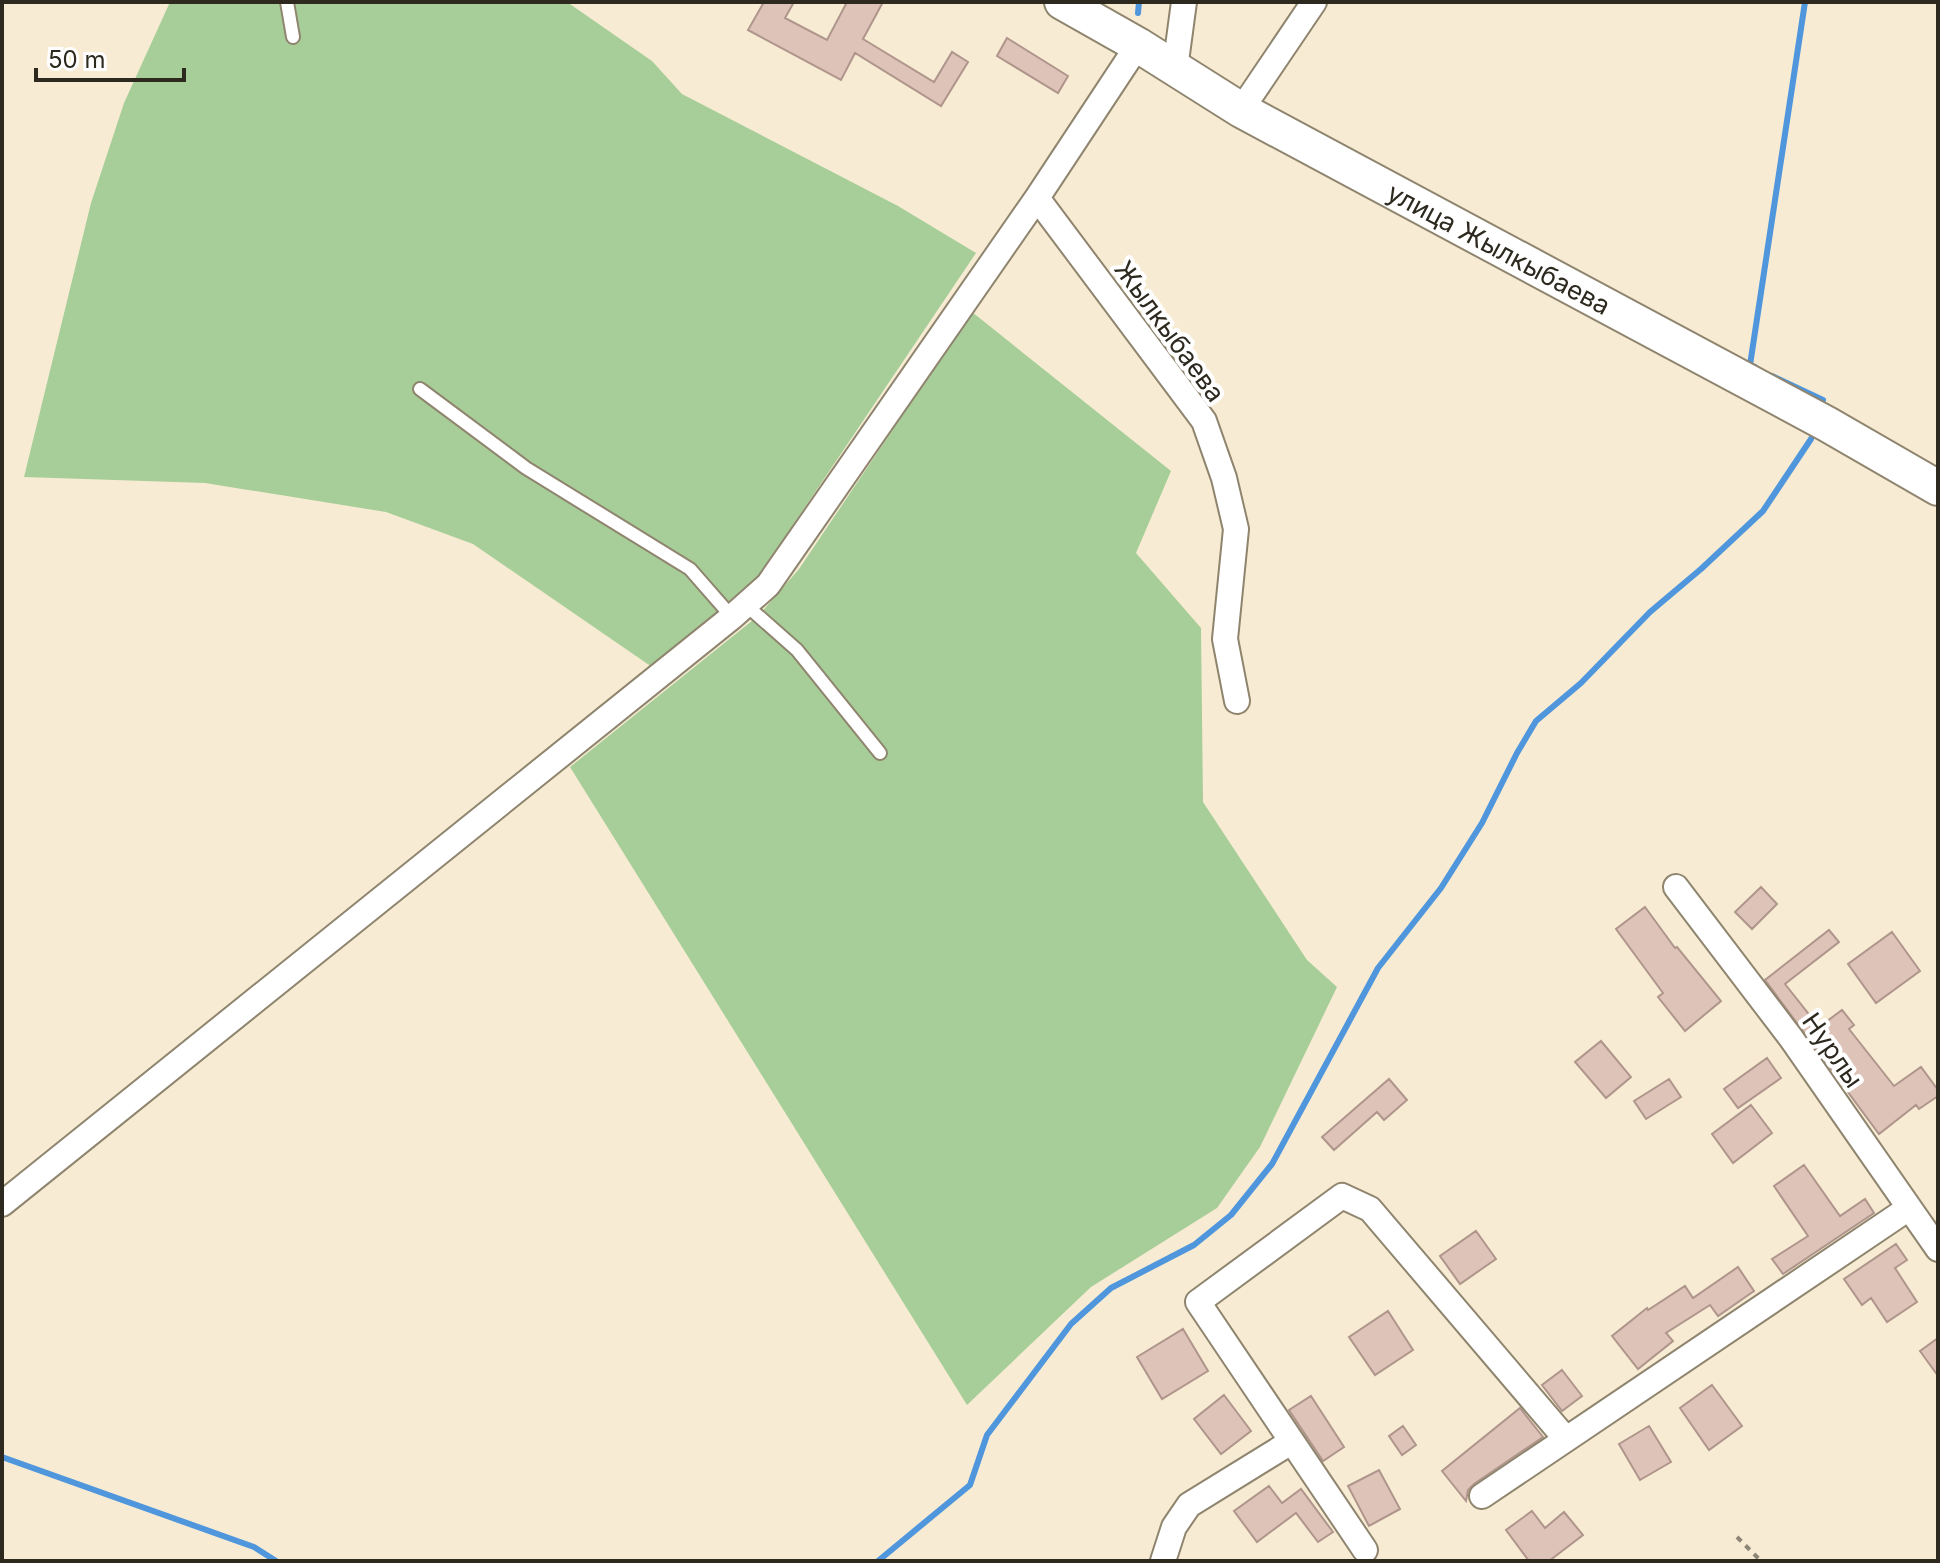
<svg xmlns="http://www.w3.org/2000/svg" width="1940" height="1563" viewBox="0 0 1940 1563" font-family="Inter,sans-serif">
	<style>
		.green { fill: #a7ce99 }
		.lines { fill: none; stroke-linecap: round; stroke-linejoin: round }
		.stream { stroke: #4f96dd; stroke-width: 6 }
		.building { fill: #dec3b9; stroke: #af958b; stroke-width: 2 }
		.service-casing { stroke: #8f856f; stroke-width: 16 }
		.minor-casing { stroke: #8f856f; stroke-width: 28 }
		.secondary-casing { stroke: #8f856f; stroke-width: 38 }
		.path { stroke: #8d8674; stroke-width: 4; stroke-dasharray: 6 6; stroke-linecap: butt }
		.service { stroke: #fff; stroke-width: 12 }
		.minor { stroke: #fff; stroke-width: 24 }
		.secondary { stroke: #fff; stroke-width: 34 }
		.labels { text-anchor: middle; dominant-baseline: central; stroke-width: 8; stroke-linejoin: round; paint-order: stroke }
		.street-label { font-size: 26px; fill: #2d291f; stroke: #fff }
	</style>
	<rect width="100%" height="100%" fill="#f7ecd3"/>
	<!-- green -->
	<path class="green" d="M170 2H567L652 61 682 94 898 206 976 253 758 577 652 667 473 544 386 512 205 483 24 477 91 203 124 103Z
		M972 312 1171 471 1136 553 1201 628 1203 802 1307 960 1337 987 1260 1147 1217 1208 1091 1287 967 1405 570 767 758 616 799 569Z"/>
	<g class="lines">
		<!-- stream -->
		<path class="stream" d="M1138 13 1139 2
			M1755 367 1750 365 1805 2
			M1772 376 1823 400
			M2 1457 254 1547 276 1561
			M878 1561 970 1485 987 1435 1071 1324 1111 1288 1194 1245 1231 1215 1272 1164 1378 968 1441 888 1482 823 1517 753 1536 721 1581 683 1650 612 1701 569 1763 511 1811 439"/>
	</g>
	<!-- building -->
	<path class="building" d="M764 2H794L785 18 827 40 847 2H883L863 39 934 82 952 52 968 62 941 106 855 53 841 80 748 30Z
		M1007 38 1068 76 1058 93 997 56Z
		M1761 887 1777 904 1752 929 1735 912Z
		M1645 907 1675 948 1677 947 1721 1001 1685 1031 1658 997 1663 993 1616 929Z
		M1829 930 1839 942 1785 984 1819 1027 1842 1010 1854 1025 1849 1029 1894 1086 1921 1067 1938 1090V1096L1919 1109 1916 1105 1879 1134 1765 980Z
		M1892 932 1920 971 1876 1003 1848 964Z
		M1601 1041 1631 1077 1606 1098 1575 1062Z
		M1767 1058 1781 1078 1738 1108 1724 1089Z
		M1389 1079 1407 1100 1384 1120 1377 1112 1334 1150 1322 1137Z
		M1669 1079 1681 1097 1646 1119 1634 1101Z
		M1751 1105 1772 1133 1733 1163 1712 1134Z
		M1804 1165 1840 1216 1865 1199 1874 1213 1783 1274 1772 1259 1808 1236 1774 1186Z
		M1476 1231 1496 1259 1460 1284 1440 1256Z
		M1896 1244 1907 1260 1895 1268 1917 1302 1887 1322 1871 1298 1862 1305 1844 1279Z
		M1738 1267 1754 1291 1718 1316 1710 1305 1666 1333 1673 1341 1638 1369 1612 1336 1647 1308 1648 1310 1685 1286 1693 1298Z
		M1388 1311 1413 1350 1375 1375 1349 1337Z
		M1183 1329 1208 1371 1162 1399 1137 1357Z
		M1938 1338V1376L1920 1351Z
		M1562 1370 1582 1396 1562 1411 1542 1385Z
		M1712 1385 1742 1426 1709 1450 1680 1408Z
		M1224 1395 1251 1431 1221 1454 1194 1419Z
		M1311 1396 1344 1447 1323 1461 1289 1410Z
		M1520 1408 1543 1437 1474 1484 1468 1490 1466 1501 1442 1471Z
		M1403 1426 1416 1445 1402 1455 1389 1436Z
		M1649 1426 1671 1462 1640 1480 1619 1444Z
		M1379 1470 1400 1509 1369 1526 1348 1486Z
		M1269 1486 1282 1503 1301 1489 1333 1532 1318 1542 1296 1513 1257 1542 1234 1511Z
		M1532 1511 1545 1528 1564 1512 1583 1535 1549 1561H1529L1506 1530Z"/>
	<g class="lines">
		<!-- service casing -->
		<g class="service-casing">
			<path id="service" d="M287 2 293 37
				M420 389 526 468 690 569 732 617
				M746 605 797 650 880 753"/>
		</g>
		<!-- minor casing -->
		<g class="minor-casing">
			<path id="minor" d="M1175 69 1184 2
				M1241 110 1314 2
				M1037 198 1204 421 1224 478 1236 529 1225 639 1237 701
				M1676 887 1791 1038 1938 1249
				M2 1204 732 617 768 585 1037 198 1138 45
				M1482 1496 1909 1208
				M1365 1550 1198 1302 1342 1196 1370 1209 1566 1439
				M1163 1561 1174 1527 1189 1505 1291 1442"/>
		</g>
		<!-- secondary casing -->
		<g class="secondary-casing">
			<g id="secondary">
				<path id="s1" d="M1062 2 1138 45 1241 110 1827 424 1938 488"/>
			</g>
		</g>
		<!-- path -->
		<path class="path" d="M1737 1537 1761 1561"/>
		<!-- service -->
		<use href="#service" class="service"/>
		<!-- minor -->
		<use href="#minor" class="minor"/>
		<!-- secondary -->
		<use href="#secondary" class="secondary"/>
	</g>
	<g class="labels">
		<!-- street labels -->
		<g class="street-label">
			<text stroke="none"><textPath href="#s1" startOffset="502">улица Жылкыбаева</textPath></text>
			<text transform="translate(1170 331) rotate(54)">Жылкыбаева</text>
			<text transform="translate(1833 1050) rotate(55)">Нурлы</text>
		</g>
	</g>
	<!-- border -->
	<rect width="1940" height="1563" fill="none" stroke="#2d291f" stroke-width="8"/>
	<!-- scale -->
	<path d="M36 68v12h148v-12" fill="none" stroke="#2d291f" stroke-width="4"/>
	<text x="48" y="68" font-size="24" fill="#2d291f" stroke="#ffffff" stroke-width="6" paint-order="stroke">50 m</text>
</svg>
